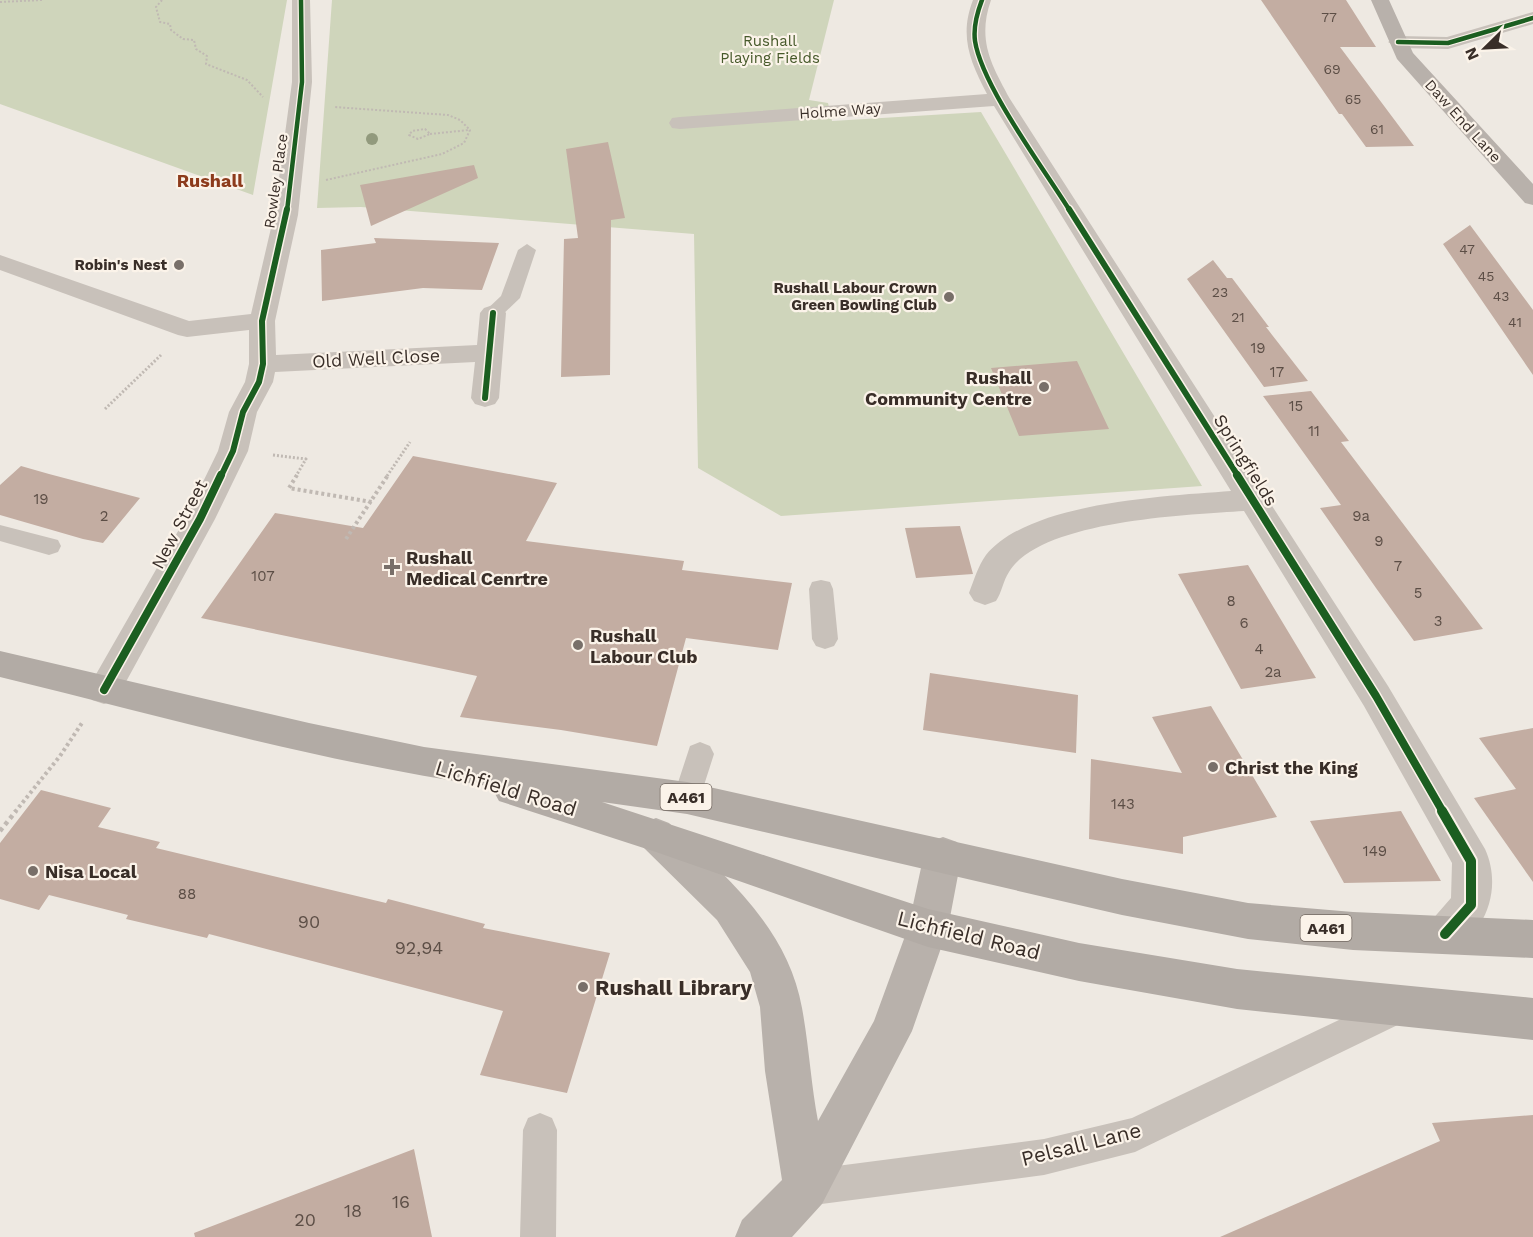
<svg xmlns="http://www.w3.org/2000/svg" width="1533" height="1237" viewBox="0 0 1533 1237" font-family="'Work Sans',sans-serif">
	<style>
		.green { fill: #cfd5bb }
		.building { fill: #c3ada2 }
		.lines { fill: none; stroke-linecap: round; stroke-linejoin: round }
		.path-far3 { stroke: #c0b9b3; stroke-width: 2; stroke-dasharray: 2 2; stroke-linecap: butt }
		.path-far2 { stroke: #c0b9b3; stroke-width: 3; stroke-dasharray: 2 2; stroke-linecap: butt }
		.path-far1 { stroke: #c0b9b3; stroke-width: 4; stroke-dasharray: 3 3; stroke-linecap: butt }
		.path { stroke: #c0b9b3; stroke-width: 4.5; stroke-dasharray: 4 4; stroke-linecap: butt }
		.service { fill: #c8c1ba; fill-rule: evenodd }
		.minor { fill: #c8c1ba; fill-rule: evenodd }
		.secondary { fill: #b8b1ab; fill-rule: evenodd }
		.trunk { fill: #b2aba5; fill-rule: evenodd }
		.cycleway-far3-casing { stroke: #fbf3e9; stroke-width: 7 }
		.cycleway-far2-casing { stroke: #fbf3e9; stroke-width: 9 }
		.cycleway-far1-casing { stroke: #fbf3e9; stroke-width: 11 }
		.cycleway-casing { stroke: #fbf3e9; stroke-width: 14 }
		.cycleway-far3 { stroke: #1b5e20; stroke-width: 4.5 }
		.cycleway-far2 { stroke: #1b5e20; stroke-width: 6 }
		.cycleway-far1 { stroke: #1b5e20; stroke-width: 8 }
		.cycleway { stroke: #1b5e20; stroke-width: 10 }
		.tree { fill: #929a7d }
		.poi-dot { fill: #786f69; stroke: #fbf3e9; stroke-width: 2 }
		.labels { text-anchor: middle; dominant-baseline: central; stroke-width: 4.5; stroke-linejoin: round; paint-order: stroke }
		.far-number-label { font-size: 14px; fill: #5c4e46 }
		.far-park-label { font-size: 15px; fill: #46592a; stroke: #fbf3e9 }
		.far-street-label { font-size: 15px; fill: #392e28; stroke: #fbf3e9 }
		.far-poi-label { font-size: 15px; font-weight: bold; fill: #392e28; stroke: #fbf3e9; text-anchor: end }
		.number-label { font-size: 15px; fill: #5c4e46 }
		.shield { fill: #fbf3e9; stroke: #736962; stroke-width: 1.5 }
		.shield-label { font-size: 16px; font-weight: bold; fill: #392e28 }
		.far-quarter-label { font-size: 18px; font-weight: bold; fill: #8d3b1c; stroke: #fbf3e9 }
		.street-label { font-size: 18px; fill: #392e28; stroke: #fbf3e9 }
		.poi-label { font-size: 18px; font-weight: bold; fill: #392e28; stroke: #fbf3e9; text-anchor: start }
		.near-number-label { font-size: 18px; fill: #5c4e46 }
		.near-street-label { font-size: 21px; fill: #392e28; stroke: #fbf3e9 }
		.near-poi-label { font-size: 21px; font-weight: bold; fill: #392e28; stroke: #fbf3e9; text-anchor: start }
	</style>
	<rect width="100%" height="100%" fill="#eee9e2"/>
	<!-- green -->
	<path class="green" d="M0 0H287L253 195 0 104Z
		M332 0H834L809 100 828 103 832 121 981 112 1202 486 781 516 698 468 694 234 361 207 317 208Z"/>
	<!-- building -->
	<path class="building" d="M1261 0H1346L1376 47H1340L1414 146 1366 147 1342 114H1339Z
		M608 142 625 218 611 220 610 375 561 377 564 239 578 238 566 149Z
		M474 165 478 178 371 226 360 185Z
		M1470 225 1533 310V375L1443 244Z
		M374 238 499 243 482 290 423 288 322 301 321 250 376 243Z
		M1213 260 1227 278H1232L1269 327H1266L1308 381 1264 387 1187 279Z
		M1077 361 1109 429 1019 436 991 368Z
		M1311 391 1349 441 1341 442 1483 629 1414 641 1376 588 1320 508 1341 505 1263 396Z
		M413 456 557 483 526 541 684 561 682 570 792 583 778 650 686 638 657 746 561 730 460 717 477 676 201 618 275 513 363 528Z
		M21 466 49 474 140 498 103 543 83 539 0 515V485Z
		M960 526 973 574 916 578 905 528Z
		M1248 565 1298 648 1316 678 1241 689 1178 574Z
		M930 673 1078 695 1076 753 923 730Z
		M1211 706 1277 817 1183 837V854L1089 839 1091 759 1182 773 1152 717Z
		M1533 728V882L1474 798 1516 789 1479 738Z
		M41 790 111 808 98 827 160 842 156 848 386 903 388 899 485 924 483 928 610 953 567 1093 480 1075 503 1011 209 934 207 938 126 919 128 915 49 895 39 910 0 899V843Z
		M1401 811 1441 881 1344 883 1310 821Z
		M1533 1115V1237H1220L1440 1141 1432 1123Z
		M414 1149 432 1237H195L194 1233Z"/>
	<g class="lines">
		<!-- path-far3 -->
		<path class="path-far3" d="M162 0 156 7 160 22 170 24 171 30 183 39 194 40 196 49 207 56 206 64 247 80 263 97
			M0 2 42 0
			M425 129 430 134 418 139 409 135 412 131Z
			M430 134 469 130
			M326 180 442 154 464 143 470 130 460 120 448 115 334 107"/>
		<!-- path-far2 -->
		<path class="path-far2" d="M105 409 161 355
			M273 455 306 459 296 476
			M387 476 410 442"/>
		<!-- path-far1 -->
		<path class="path-far1" d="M297 475 289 488 372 502
			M346 539 388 475
			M15 812 60 756 82 723"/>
		<!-- path -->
		<path class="path" d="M0 831 16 811"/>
		<!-- service -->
		<path class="service" d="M527 244 536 250 520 298 500 317H486L483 313 501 296 518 250Z
			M0 525 58 540 61 546 58 552 49 555 0 541Z
			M821 580 830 582 833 589 838 639 834 646 825 649 816 646 812 639 809 589 812 582Z
			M700 742 710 746 714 754 697 807 687 810 677 807 673 798 690 746Z
			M1398 992 1410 997 1414 1008 1410 1019 1135 1152 1044 1175 806 1206 793 1201 788 1188 793 1175 806 1170 1044 1139 1132 1118Z
			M540 1113 552 1118 557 1130 556 1237H520L523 1130 528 1118Z"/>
		<!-- minor -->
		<path class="minor" d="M292 0H310L312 82 298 215 275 321 276 355 477 345 480 313 484 308 493 305 502 308 506 313 499 398 495 404 485 407 475 404 471 398 475 362 275 372 273 382 257 412 248 451 215 519 116 700 104 704 92 700 87 690 185 519 218 451 229 412 245 382 249 364V330L187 337 178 335 0 270V255L189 321 251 314 274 215 292 82Z
			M973 0H991C977 40 991 64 1010 99L1388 686 1485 849C1503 888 1486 937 1445 953L1431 947 1425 934 1431 921 1451 898 1452 863 1364 706 1244 511C1187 515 1041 520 1009 572 1003 581 1002 592 996 601L985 605 974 601 969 593C974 580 978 566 986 555 1029 502 1166 496 1231 491L994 106 680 129 672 128 669 123 672 118 680 117 987 94C970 61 959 36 973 0Z
			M1533 12V24L1448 49 1398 48 1388 42 1398 36 1447 37Z"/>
		<!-- secondary -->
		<path class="secondary" d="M1371 0H1389L1413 53 1533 184V205L1525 203 1397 59Z
			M656 818 669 823C726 876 788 928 802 1008 809 1046 811 1084 818 1121L874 1021 908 928 924 854 929 842 943 837 957 842 962 854 948 928 912 1031 822 1204 792 1237H735L742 1220 782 1180 765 1071 760 1007 750 972 717 920 643 847 637 835 643 823Z"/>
		<!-- trunk -->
		<path class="trunk" d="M0 651 309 723 424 747 687 782 1122 879 1248 903 1353 912 1533 920V958L1353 950 1248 939 1122 915 687 814 602 802 928 909 1079 943 1237 969 1533 998V1040L1237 1009 1079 981 928 947 656 852 499 801 493 790 495 787C328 764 164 717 0 677Z"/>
		<!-- cycleway-far3 casing -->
		<g class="cycleway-far3-casing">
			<path id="cycleway-far3" d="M982 0C977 13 973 26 975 41 982 86 1044 169 1070 211
				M1398 42 1448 43 1533 18
				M287 211 302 82 301 0"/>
		</g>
		<!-- cycleway-far2 casing -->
		<g class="cycleway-far2-casing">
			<path id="cycleway-far2" d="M1069 209 1238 476
				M485 398 493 313
				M221 476 233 451 243 412 259 382 263 364 262 321 287 209"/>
		</g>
		<!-- cycleway-far1 casing -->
		<g class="cycleway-far1-casing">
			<path id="cycleway-far1" d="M1237 475 1376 696 1443 812
				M104 690 200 519 221 475"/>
		</g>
		<!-- cycleway casing -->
		<g class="cycleway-casing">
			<path id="cycleway" d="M1442 811 1471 861V905L1445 934"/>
		</g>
		<!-- cycleway-far3 -->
		<use href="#cycleway-far3" class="cycleway-far3"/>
		<!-- cycleway-far2 -->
		<use href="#cycleway-far2" class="cycleway-far2"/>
		<!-- cycleway-far1 -->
		<use href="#cycleway-far1" class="cycleway-far1"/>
		<!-- cycleway -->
		<use href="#cycleway" class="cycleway"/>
	</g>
	<!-- trees -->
	<circle class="tree" cx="372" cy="139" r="6"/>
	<!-- markers -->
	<g class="poi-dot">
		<circle cx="179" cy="265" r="6"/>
		<circle cx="949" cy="297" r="6"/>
		<circle cx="1044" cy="387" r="6"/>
		<path d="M389 558h6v6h6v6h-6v6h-6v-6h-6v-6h6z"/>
		<circle cx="578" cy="645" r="6"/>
		<circle cx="1213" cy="767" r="6"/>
		<circle cx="33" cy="871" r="6"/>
		<circle cx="583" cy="987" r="6"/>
	</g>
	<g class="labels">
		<!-- far-number labels -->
		<g class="far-number-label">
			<text x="1329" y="17">77</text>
			<text x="1332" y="69">69</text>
			<text x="1353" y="99">65</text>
			<text x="1377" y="129">61</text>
			<text x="1467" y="249">47</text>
			<text x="1486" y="276">45</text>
			<text x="1220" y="292">23</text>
			<text x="1501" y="296">43</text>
			<text x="1238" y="317">21</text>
			<text x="1515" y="322">41</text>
		</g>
		<!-- far-park labels -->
		<g class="far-park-label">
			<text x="770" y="41">Rushall<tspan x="770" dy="17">Playing Fields</tspan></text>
		</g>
		<!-- far-street labels -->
		<g class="far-street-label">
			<text transform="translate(840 111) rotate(-4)">Holme Way</text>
			<text transform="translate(1463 121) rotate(48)">Daw End Lane</text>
			<text transform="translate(276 181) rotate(-82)">Rowley Place</text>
		</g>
		<!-- far-poi labels -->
		<g class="far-poi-label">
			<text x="167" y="265">Robin's Nest</text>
			<text x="937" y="288">Rushall Labour Crown<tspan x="937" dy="17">Green Bowling Club</tspan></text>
		</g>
		<!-- number labels -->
		<g class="number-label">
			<text x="1258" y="348">19</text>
			<text x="1277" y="372">17</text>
			<text x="1296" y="406">15</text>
			<text x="1314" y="431">11</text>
			<text x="41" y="499">19</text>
			<text x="104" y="516">2</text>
			<text x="1361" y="516">9a</text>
			<text x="1379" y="541">9</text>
			<text x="1398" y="566">7</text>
			<text x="263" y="576">107</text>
			<text x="1418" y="593">5</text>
			<text x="1231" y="601">8</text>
			<text x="1438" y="621">3</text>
			<text x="1244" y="623">6</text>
			<text x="1259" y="649">4</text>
			<text x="1273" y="672">2a</text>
			<text x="1123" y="804">143</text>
			<text x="1375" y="851">149</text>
			<text x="187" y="894">88</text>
		</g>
		<!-- shield labels -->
		<g class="shield">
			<rect x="660.5" y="784" width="51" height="26" rx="4.5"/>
			<rect x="1300.5" y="915" width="51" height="26" rx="4.5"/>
		</g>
		<g class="shield-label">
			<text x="686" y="797">A461</text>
			<text x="1326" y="928">A461</text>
		</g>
		<!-- far-quarter labels -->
		<g class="far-quarter-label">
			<text x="210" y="180">Rushall</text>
		</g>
		<!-- street labels -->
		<g class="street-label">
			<text transform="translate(376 358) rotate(-3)">Old Well Close</text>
			<text transform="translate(1246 460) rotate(58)">Springfields</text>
			<text transform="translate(179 524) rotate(-62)">New Street</text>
		</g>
		<!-- poi labels -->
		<g class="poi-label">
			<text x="1032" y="377" text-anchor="end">Rushall<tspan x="1032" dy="21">Community Centre</tspan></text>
			<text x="406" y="557">Rushall<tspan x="406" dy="21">Medical Cenrtre</tspan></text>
			<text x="590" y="635">Rushall<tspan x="590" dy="21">Labour Club</tspan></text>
			<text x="1225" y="767">Christ the King</text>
			<text x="45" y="871">Nisa Local</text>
		</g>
		<!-- near-number labels -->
		<g class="near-number-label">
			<text x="309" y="921">90</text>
			<text x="419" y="947">92,94</text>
			<text x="401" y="1201">16</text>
			<text x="353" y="1210">18</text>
			<text x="305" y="1219">20</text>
		</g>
		<!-- near-street labels -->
		<g class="near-street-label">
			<text transform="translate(506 788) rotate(17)">Lichfield Road</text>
			<text transform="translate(969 935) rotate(14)">Lichfield Road</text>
			<text transform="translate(1081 1144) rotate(-14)">Pelsall Lane</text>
		</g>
		<!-- near-poi labels -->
		<g class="near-poi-label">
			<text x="595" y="987">Rushall Library</text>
		</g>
	</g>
	<!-- north arrow -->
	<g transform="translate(1485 48) rotate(246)" stroke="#fbf3e9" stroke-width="4.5" paint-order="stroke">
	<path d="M0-4.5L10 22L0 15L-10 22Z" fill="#392e28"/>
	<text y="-9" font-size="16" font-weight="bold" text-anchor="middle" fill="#392e28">N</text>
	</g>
</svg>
